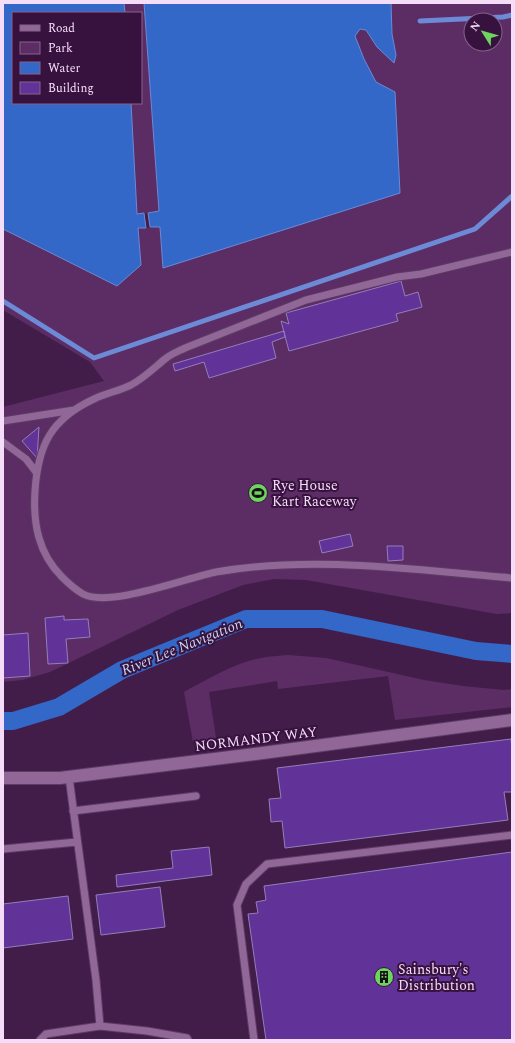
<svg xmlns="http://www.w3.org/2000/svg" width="515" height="1043" viewBox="0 0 515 1043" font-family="Spectral,serif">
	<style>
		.green { fill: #5c2d65; fill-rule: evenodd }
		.water { fill: #3367c8; stroke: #6d8ad7 }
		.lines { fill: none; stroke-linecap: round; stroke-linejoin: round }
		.stream { stroke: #6d8ad7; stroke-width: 5 }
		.canal { stroke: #3367c8; stroke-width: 18 }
		.building { fill: #613298; stroke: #947eb9 }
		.lane-casing { stroke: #5d3c64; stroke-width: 9 }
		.street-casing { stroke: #5d3c64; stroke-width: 14 }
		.lane { stroke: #916798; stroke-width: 7 }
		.street { stroke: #916798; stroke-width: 12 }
		.labels { text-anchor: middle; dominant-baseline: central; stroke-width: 4; stroke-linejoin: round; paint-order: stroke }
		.poi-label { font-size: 14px; fill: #f5ddf9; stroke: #38123e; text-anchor: start }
		.street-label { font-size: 14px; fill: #f5ddf9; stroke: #38123e }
		.water-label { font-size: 15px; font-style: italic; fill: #c7d6ef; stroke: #38123e }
	</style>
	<rect width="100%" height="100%" fill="#431d49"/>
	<!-- green -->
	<path class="green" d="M124 3H144L159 212 137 214 131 103H141V13H125Z
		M391 3H512V613L497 614 474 610 306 580 274 579 243 585 178 610 50 672 22 680 3 682V407L104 381 90 362 3 310V229L117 286 141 265 138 228 160 227 163 267 376 82 364 59 355 36 360 29 366 30 377 47 396 55 392 34ZM471 20H495V44H471Z
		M288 655 326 658 424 680 463 686 504 690 512 689V707L395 720 388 676 278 689 277 681 209 692 216 738 193 742 184 692C206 680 237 662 261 658 270 656 279 656 288 655Z"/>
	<!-- water -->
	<path class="water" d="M3 3H124L125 13H13V103H131L137 214 144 213 146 228H138L141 265 117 286 3 229Z
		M144 3H391L392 34 396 55 394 63 377 47 366 30 360 29 355 36 364 59 376 82 395 92 400 193 163 268 160 227H150L148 213 159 211Z"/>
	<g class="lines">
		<!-- stream -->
		<path class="stream" d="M420 21 503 17 512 15
			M3 301 94 358 475 229 512 196"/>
		<!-- canal -->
		<path class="canal" d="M3 721H13L59 707 122 670 246 619H322L476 651 512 654"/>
	</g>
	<!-- building -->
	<path class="building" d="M401 281 405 296 418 292 422 307 396 314 398 321 289 351 281 321 289 324 286 313Z
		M284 331 285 337 272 342 276 358 209 378 204 362 175 371 173 364Z
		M39 427 37 458 22 441Z
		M350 534 353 546 322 553 319 541Z
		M387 546H403V560L388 561Z
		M64 616V620L88 619 90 637 66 639 68 663 48 664 45 618Z
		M28 633 30 676 3 678V635Z
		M511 739 512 750V792H504L508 820 285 848 282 821 271 822 269 799 281 798 277 768Z
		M209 847 212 875 117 887 116 875 173 868 171 851Z
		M512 852V1040H266L248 914 258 913 256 902 266 900 264 886Z
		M160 887 165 927 101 935 96 895Z
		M68 896 73 939 3 948V904Z"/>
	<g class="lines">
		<!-- lane casing -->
		<g class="lane-casing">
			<path id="lane" d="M512 252 421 274 397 277 306 300 185 348C179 351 171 354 165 359 154 368 144 378 131 385 119 391 106 393 94 399 51 419 38 445 35 491 33 523 38 553 62 577 68 583 76 590 83 594 109 608 186 578 216 572 314 555 414 570 512 578
				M3 421 74 410
				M3 442 26 459 36 472
				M73 811 196 796
				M3 849 77 842
				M100 1026 147 1031 187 1038 188 1040
				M40 1040 46 1034 100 1026 96 980 69 777
				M254 1040 237 905 246 884 267 864 512 835"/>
		</g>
		<!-- street casing -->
		<g class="street-casing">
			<path id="street" d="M3 778H60L255 754 512 720"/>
		</g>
		<!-- lane -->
		<use href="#lane" class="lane"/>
		<!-- street -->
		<use href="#street" class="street"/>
	</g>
	<!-- icons -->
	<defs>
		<g id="stadium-disc" transform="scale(1)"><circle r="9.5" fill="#6ed360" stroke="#38123e"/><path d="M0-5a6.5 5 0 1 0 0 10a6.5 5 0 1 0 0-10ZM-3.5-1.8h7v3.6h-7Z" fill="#111"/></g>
		<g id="building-disc" transform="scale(1)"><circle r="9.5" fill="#6ed360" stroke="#38123e"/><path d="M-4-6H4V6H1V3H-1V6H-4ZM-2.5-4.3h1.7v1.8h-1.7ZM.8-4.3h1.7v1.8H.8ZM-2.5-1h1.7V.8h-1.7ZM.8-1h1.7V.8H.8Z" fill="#111"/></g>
	</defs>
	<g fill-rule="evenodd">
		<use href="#stadium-disc" x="258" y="493"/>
		<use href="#building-disc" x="384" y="977"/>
	</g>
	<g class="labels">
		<!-- poi labels -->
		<g class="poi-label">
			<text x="272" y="485">Rye House<tspan x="272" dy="16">Kart Raceway</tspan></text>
			<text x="398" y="969">Sainsbury's<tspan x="398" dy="16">Distribution</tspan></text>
		</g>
		<!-- street labels -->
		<g class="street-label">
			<text transform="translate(256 739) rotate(-7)">NORMANDY WAY</text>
		</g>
		<!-- water labels -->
		<g class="water-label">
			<text transform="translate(182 647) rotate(-22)">River Lee Navigation</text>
		</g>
	</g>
	<!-- border -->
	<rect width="515" height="1043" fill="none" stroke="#f5ddf9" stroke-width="8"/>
	<!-- legend -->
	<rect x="12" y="12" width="130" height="92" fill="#38123e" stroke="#846389"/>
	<rect x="20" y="25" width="20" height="6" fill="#916798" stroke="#846389"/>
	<text x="48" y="32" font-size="12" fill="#f5ddf9">Road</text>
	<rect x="20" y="42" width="20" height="12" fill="#5c2d65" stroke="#846389"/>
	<text x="48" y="52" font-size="12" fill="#f5ddf9">Park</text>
	<rect x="20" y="62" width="20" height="12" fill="#3367c8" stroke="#846389"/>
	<text x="48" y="72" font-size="12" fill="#f5ddf9">Water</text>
	<rect x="20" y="82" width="20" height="12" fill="#613298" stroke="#846389"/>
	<text x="48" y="92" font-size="12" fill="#f5ddf9">Building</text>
	<!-- north arrow -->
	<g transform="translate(483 32) rotate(307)"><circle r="19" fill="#38123e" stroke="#846389"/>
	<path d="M0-3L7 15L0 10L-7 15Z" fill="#6ed360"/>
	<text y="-6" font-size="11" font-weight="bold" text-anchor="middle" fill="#f5ddf9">N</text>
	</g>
</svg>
